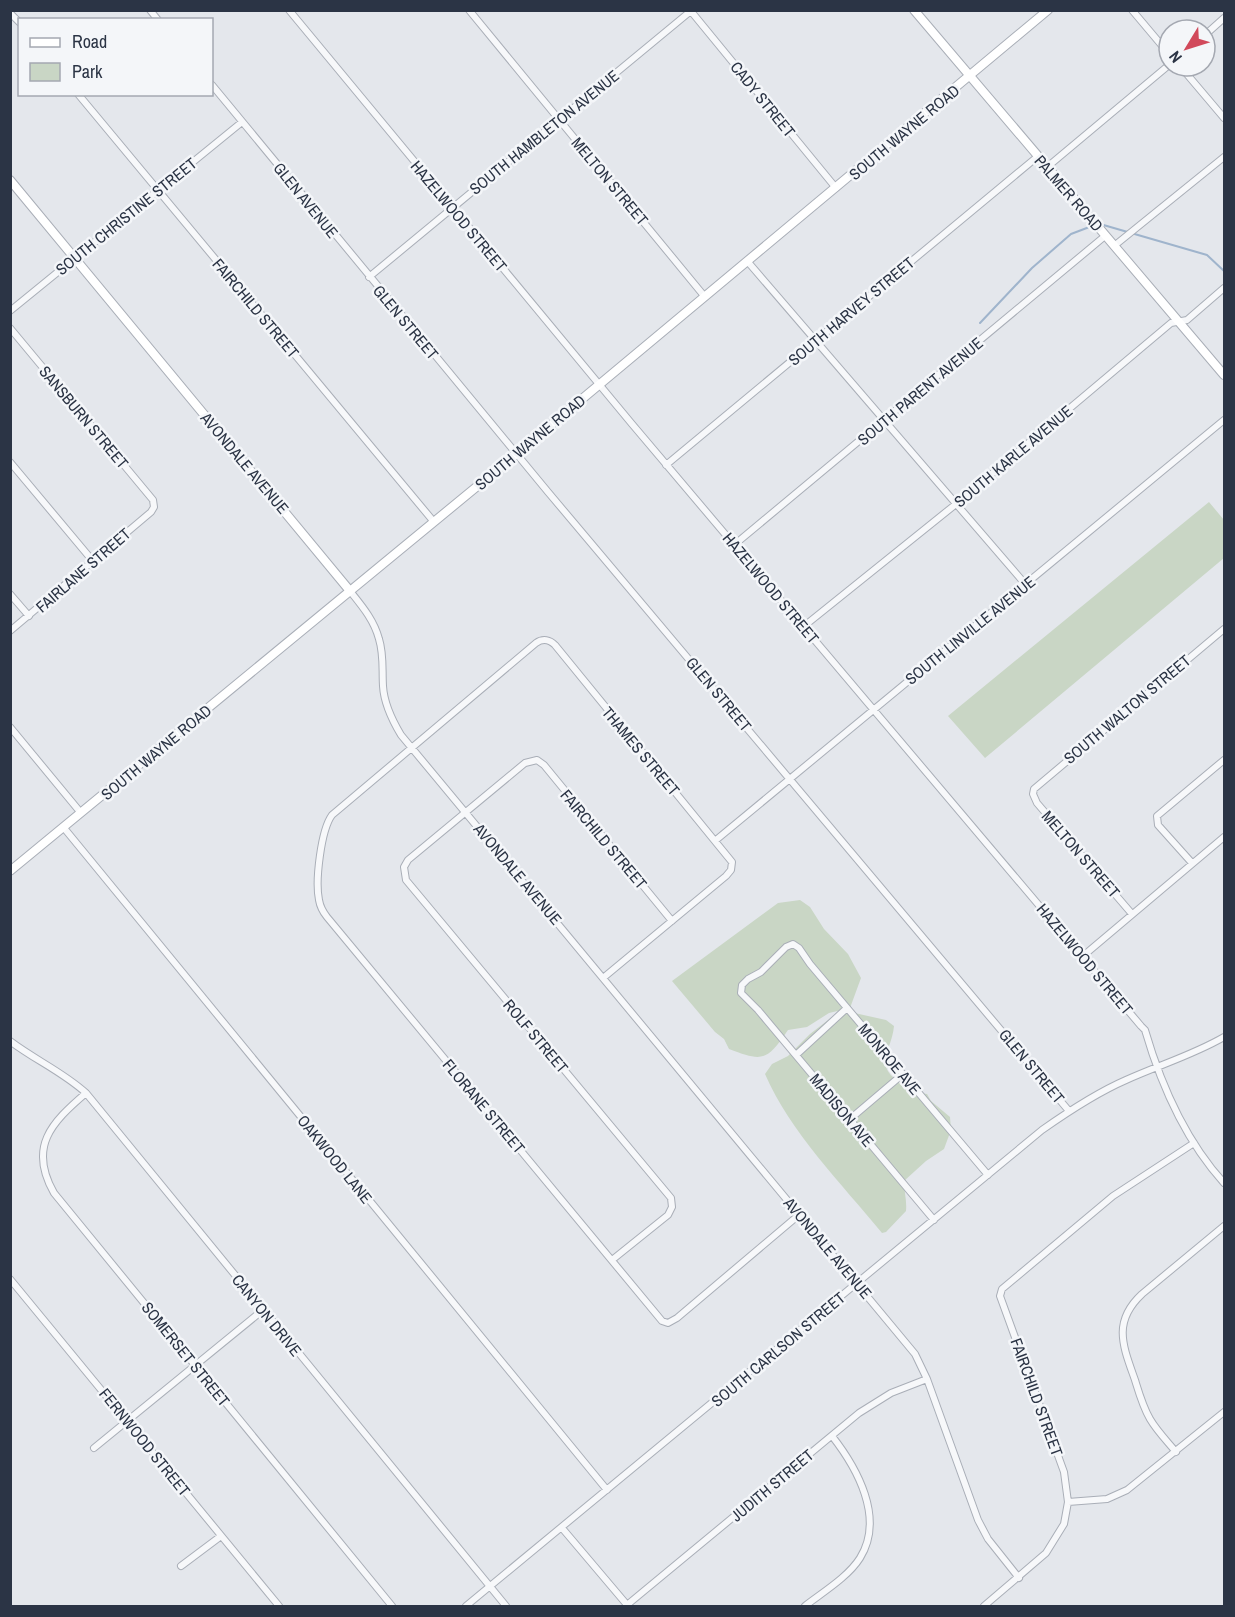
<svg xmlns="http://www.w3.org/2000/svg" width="1235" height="1617" viewBox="0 0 1235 1617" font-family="'Archivo Narrow',sans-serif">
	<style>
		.green { fill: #c9d6c5 }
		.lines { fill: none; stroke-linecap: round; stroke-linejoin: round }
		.stream { stroke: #9fb4cc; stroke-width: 2 }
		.street-casing { stroke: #a9aeb7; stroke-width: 8 }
		.secondary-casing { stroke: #a9aeb7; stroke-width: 10 }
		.street { stroke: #f7f8fa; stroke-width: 6 }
		.secondary { stroke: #fff; stroke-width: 8 }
		.labels { text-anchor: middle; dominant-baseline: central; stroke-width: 5; stroke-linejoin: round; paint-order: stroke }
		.street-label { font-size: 16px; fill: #2b3445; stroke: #f4f6f9 }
	</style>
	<rect width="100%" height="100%" fill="#e4e7ec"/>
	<!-- green -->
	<path class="green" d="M1209 502 1224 520V558L985 758 948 716Z
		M800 900 810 907 824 929 848 954 861 978 850 1008 829 1013 807 1027 788 1030C767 1061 763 1062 729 1049L724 1039 715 1032 672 981 778 903Z
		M850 1012 886 1020 894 1026C892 1051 872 1065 901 1083 910 1089 917 1093 927 1094L931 1101 950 1117 951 1130 944 1149 926 1161 904 1181C904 1192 907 1200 906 1211L886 1232 882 1233C842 1184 790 1132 765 1074L772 1064 788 1056 810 1034 832 1017Z"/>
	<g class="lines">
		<!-- stream -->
		<path class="stream" d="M1100 224 1207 255 1224 271
			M980 323 1032 268 1071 234 1092 226"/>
		<!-- street casing -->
		<g class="street-casing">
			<path id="street" d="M150 10 158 20
				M289 10 632 424 1141 1026 1145 1030C1161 1085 1185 1140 1224 1183
				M469 10 705 297
				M690 10 836 188
				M1132 10 1169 54
				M10 13 20 23
				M1205 35 1224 18
				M1180 66 1224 118
				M212 85 548 492 1069 1111
				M78 94 434 522
				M1046 168 1169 65
				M1114 246 1224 157
				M748 262 1026 585
				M369 277 692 10
				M10 311 242 122
				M10 328 153 500 154 507 151 512 10 631
				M10 462 92 560
				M666 465 1037 157
				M734 545 1105 236
				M350 591C362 606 374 620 379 639 384 655 382 670 383 686 384 704 392 720 401 735L915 1354 927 1379 978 1520 988 1539 1019 1578
				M10 594 29 616
				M803 627 956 504 1171 323 1187 320 1224 288
				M10 727 81 813
				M64 828 607 1490
				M716 840 1224 420
				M1192 863 1158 825 1157 816 1224 760
				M1132 914 1037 803 1033 794 1034 789 1224 629
				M1083 956 1224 837
				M603 978 726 876 731 870 732 862 555 645C550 640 543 638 536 643L332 815C321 830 315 881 319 900 320 906 323 912 327 917L662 1321 668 1323 677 1318 800 1214
				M10 1041C35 1060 63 1072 86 1093L506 1606
				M796 1055 847 1008
				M86 1093C51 1123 28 1147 54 1193L392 1606
				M850 1119 903 1074
				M934 1220 758 1010 741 993 742 985 748 979 761 972 786 947 793 944 799 948 810 964 988 1175
				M612 1260 668 1215 672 1207 671 1198 406 880 404 867 408 860 525 763 537 760 544 765 672 921
				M10 1279 279 1606
				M94 1448 263 1310
				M1176 1452C1167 1441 1157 1431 1150 1419 1143 1407 1139 1393 1135 1380 1123 1346 1112 1322 1142 1294L1224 1226
				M1068 1502 1107 1499 1127 1490 1224 1412
				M562 1528 628 1606
				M181 1566 221 1536
				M627 1605 859 1413 891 1393 927 1379
				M466 1606 1042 1130C1069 1111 1096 1093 1126 1080 1159 1065 1193 1055 1224 1037
				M805 1606C823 1592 848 1577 860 1558 885 1518 857 1468 832 1436
				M984 1606 1046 1553 1064 1524 1068 1502 1064 1472 1000 1296 1002 1289 1113 1196 1194 1143"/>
		</g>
		<!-- secondary casing -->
		<g class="secondary-casing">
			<path id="secondary" d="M914 10 1224 375
				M10 180 350 591
				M10 871 503 465 1048 10"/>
		</g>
		<!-- street -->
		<use href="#street" class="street"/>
		<!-- secondary -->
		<use href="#secondary" class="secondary"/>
	</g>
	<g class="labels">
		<!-- street labels -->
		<g class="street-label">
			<text transform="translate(763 99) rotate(51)">CADY STREET</text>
			<text transform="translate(544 132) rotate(-39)">SOUTH HAMBLETON AVENUE</text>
			<text transform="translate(904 132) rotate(-40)">SOUTH WAYNE ROAD</text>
			<text transform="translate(610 181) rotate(50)">MELTON STREET</text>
			<text transform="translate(1069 193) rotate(49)">PALMER ROAD</text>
			<text transform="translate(306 200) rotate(51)">GLEN AVENUE</text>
			<text transform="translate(126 216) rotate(-39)">SOUTH CHRISTINE STREET</text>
			<text transform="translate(459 216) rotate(50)">HAZELWOOD STREET</text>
			<text transform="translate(256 308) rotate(50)">FAIRCHILD STREET</text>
			<text transform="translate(851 311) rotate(-40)">SOUTH HARVEY STREET</text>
			<text transform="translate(406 322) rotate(50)">GLEN STREET</text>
			<text transform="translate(920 391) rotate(-40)">SOUTH PARENT AVENUE</text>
			<text transform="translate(84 417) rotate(50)">SANSBURN STREET</text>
			<text transform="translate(530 442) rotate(-40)">SOUTH WAYNE ROAD</text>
			<text transform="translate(1013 456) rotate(-40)">SOUTH KARLE AVENUE</text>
			<text transform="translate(245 463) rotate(50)">AVONDALE AVENUE</text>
			<text transform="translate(83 570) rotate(-41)">FAIRLANE STREET</text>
			<text transform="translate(771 588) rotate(50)">HAZELWOOD STREET</text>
			<text transform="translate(970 630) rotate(-39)">SOUTH LINVILLE AVENUE</text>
			<text transform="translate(719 694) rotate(50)">GLEN STREET</text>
			<text transform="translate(1127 709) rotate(-40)">SOUTH WALTON STREET</text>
			<text transform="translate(641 751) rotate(50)">THAMES STREET</text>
			<text transform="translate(156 752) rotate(-40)">SOUTH WAYNE ROAD</text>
			<text transform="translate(604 839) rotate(50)">FAIRCHILD STREET</text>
			<text transform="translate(1081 854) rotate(49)">MELTON STREET</text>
			<text transform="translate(518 874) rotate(50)">AVONDALE AVENUE</text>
			<text transform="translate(1085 959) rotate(50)">HAZELWOOD STREET</text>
			<text transform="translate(536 1036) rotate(50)">ROLF STREET</text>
			<text transform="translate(890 1059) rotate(50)">MONROE AVE</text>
			<text transform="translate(1032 1066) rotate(50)">GLEN STREET</text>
			<text transform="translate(484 1106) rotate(50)">FLORANE STREET</text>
			<text transform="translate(842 1110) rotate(50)">MADISON AVE</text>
			<text transform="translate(335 1159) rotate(51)">OAKWOOD LANE</text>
			<text transform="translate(828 1248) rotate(50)">AVONDALE AVENUE</text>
			<text transform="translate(267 1315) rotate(51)">CANYON DRIVE</text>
			<text transform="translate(778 1349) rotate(-40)">SOUTH CARLSON STREET</text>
			<text transform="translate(186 1354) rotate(51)">SOMERSET STREET</text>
			<text transform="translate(1037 1397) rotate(70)">FAIRCHILD STREET</text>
			<text transform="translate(145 1442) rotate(51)">FERNWOOD STREET</text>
			<text transform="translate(772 1485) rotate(-40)">JUDITH STREET</text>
		</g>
	</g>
	<!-- border -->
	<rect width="1235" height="1617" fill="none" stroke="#2b3445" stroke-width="24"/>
	<!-- legend -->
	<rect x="18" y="18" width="195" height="78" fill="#f4f6f9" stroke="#a4a8b1" stroke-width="1.5"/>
	<rect x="30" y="38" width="30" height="9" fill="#ffffff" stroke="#a4a8b1" stroke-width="1.5"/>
	<text x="72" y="48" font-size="18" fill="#2b3445">Road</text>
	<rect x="30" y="63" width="30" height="18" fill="#c9d6c5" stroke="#a4a8b1" stroke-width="1.5"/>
	<text x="72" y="78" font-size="18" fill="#2b3445">Park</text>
	<!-- north arrow -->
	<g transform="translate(1187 48) rotate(232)"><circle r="28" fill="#f4f6f9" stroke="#a4a8b1" stroke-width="1.5"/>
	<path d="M0-4.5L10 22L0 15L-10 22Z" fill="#d1495b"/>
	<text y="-9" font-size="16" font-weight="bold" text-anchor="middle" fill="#2b3445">N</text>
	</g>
</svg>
